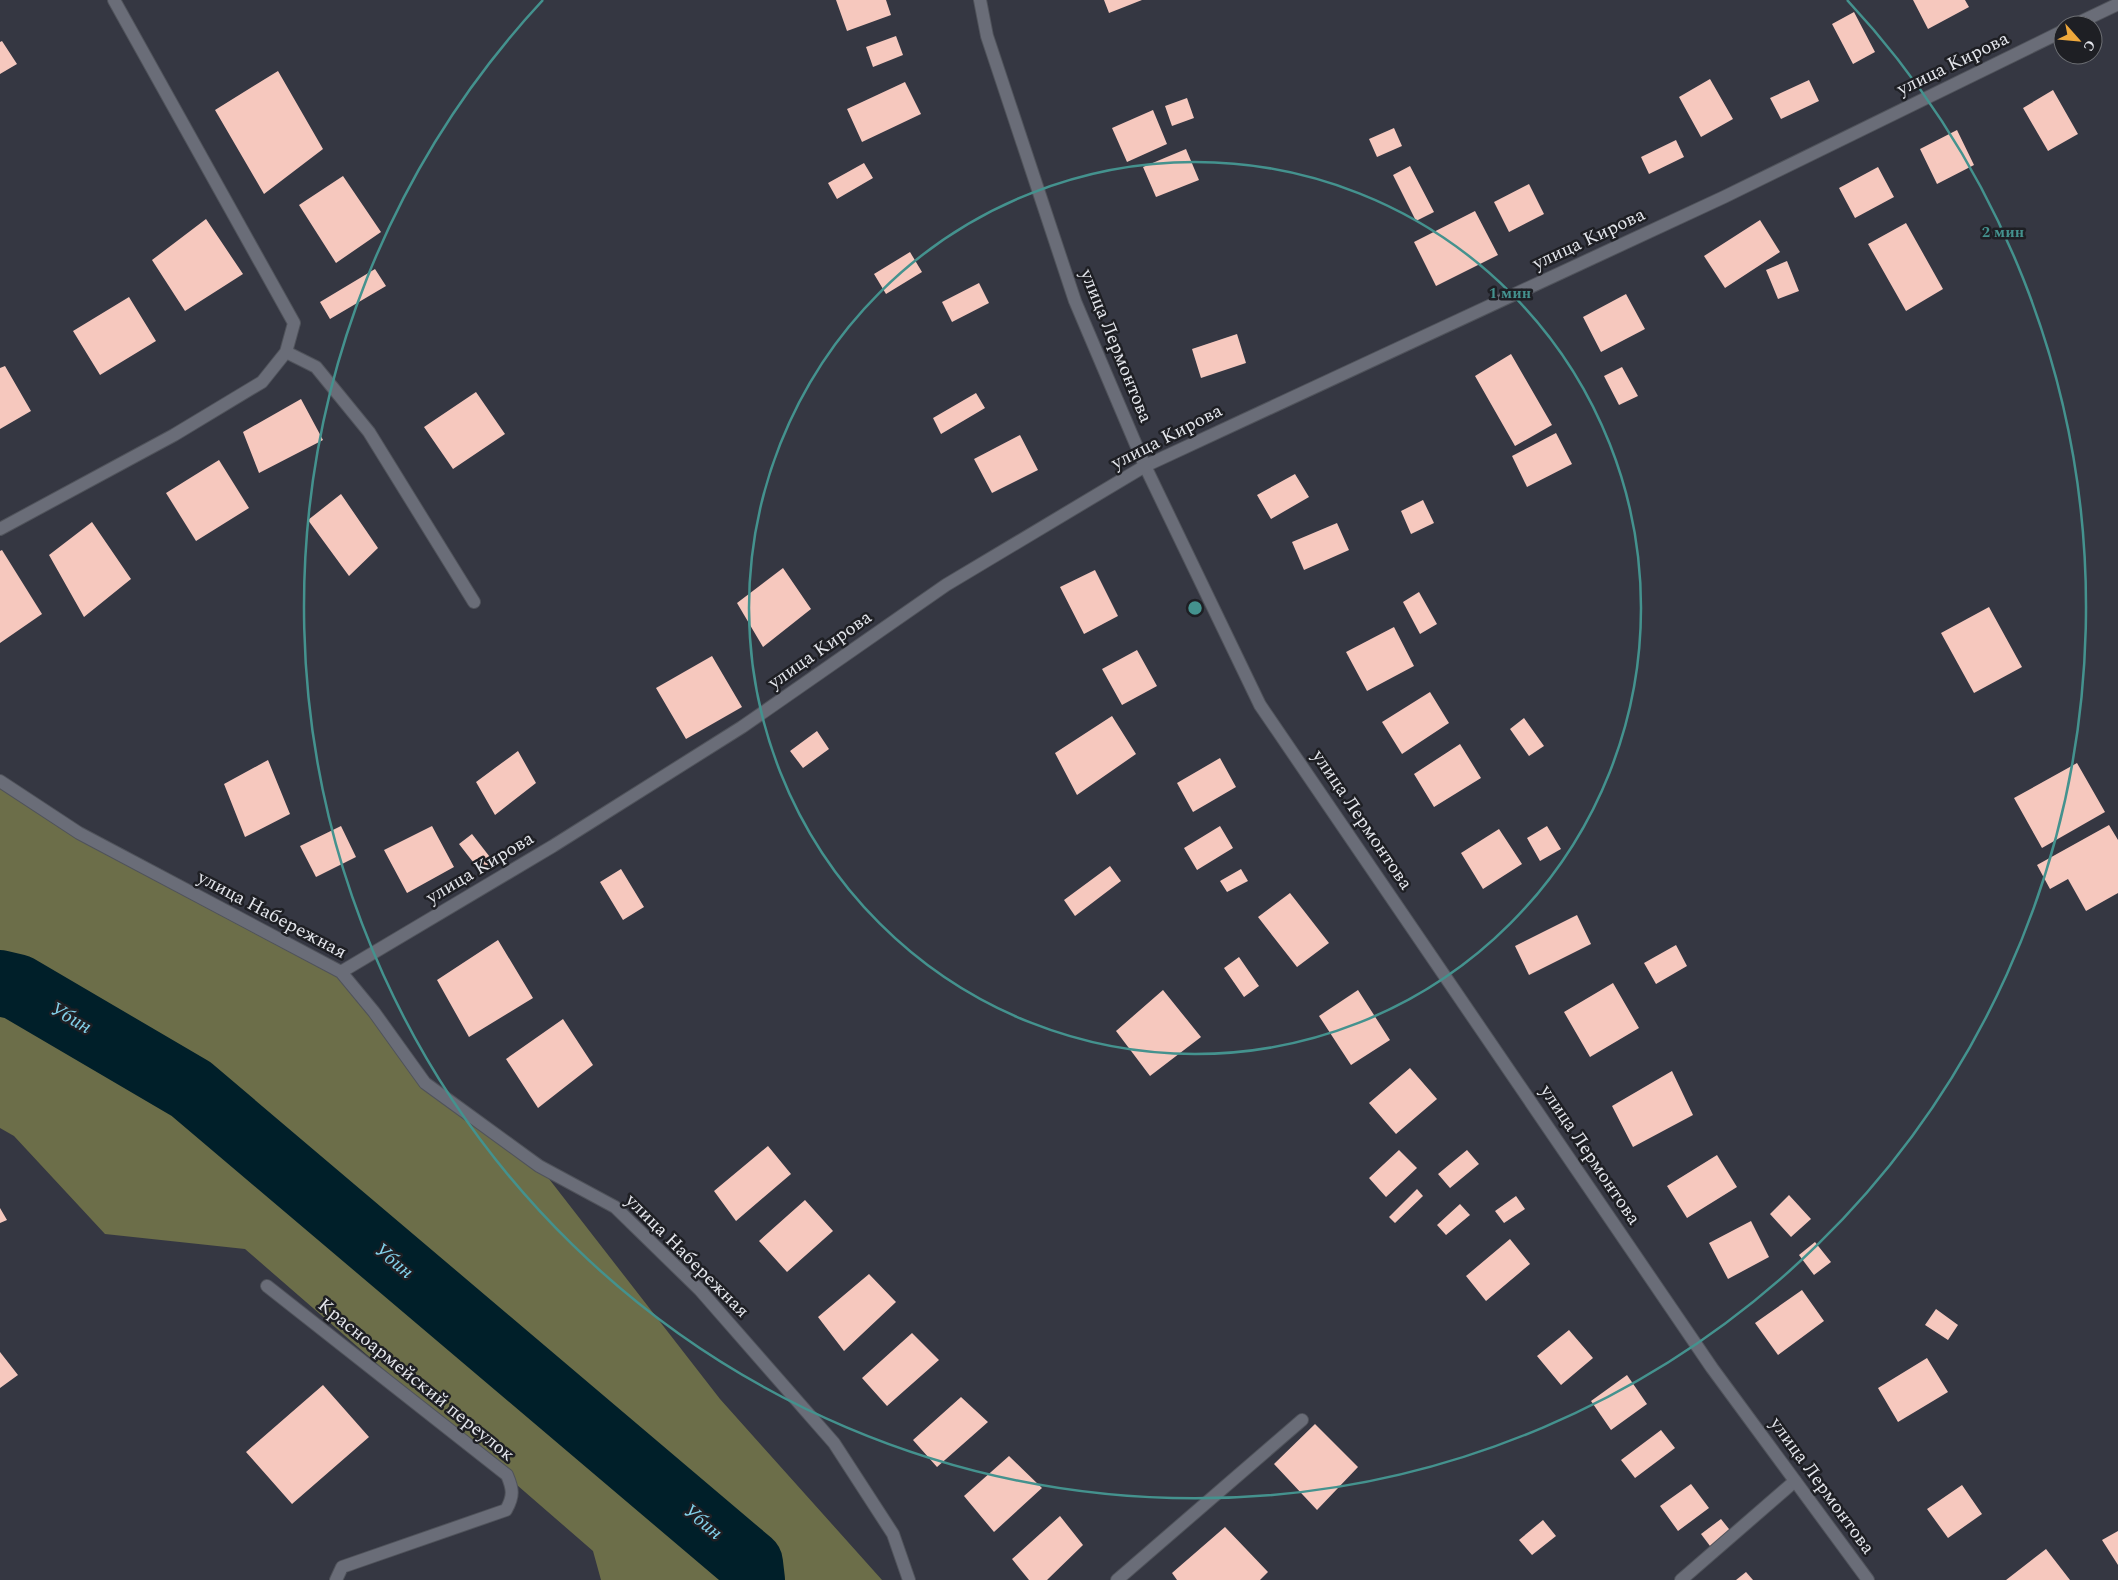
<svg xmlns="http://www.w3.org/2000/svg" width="2118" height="1580" viewBox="0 0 2118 1580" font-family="Spectral,serif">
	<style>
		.forest { fill: #6c6e49 }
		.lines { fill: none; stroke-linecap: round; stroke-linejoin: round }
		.river { stroke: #001f29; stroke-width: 66 }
		.building { fill: #f6c8be }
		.service-casing { stroke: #50535b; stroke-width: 14 }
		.minor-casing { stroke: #50535b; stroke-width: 14 }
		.service { stroke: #6a6d78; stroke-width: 12 }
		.minor { stroke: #6a6d78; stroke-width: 12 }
		.ring { fill: none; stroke: #44928e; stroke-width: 2.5 }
		.labels { text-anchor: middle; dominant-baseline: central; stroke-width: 5; stroke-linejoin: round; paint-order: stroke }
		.street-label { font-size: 19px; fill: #e4e6ec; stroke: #1e1f24 }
		.water-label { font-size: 20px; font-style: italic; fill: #84d2eb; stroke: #1e1f24 }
		.centre { fill: #44928e; stroke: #1e1f24; stroke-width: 2.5 }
		.ring-label { font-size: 15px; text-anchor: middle; font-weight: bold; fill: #44928e; stroke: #1e1f24; stroke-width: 5; stroke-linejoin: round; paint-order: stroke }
	</style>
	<rect width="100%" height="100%" fill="#353742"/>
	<!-- forest -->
	<path class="forest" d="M0 778 177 885 341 972 425 1083 539 1166 720 1399 882 1580H601L593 1551 245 1249 105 1234 14 1136 0 1128Z"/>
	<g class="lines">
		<!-- river -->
		<path class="river" d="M0 983 17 987 191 1089 750 1563 752 1580"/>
	</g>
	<!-- building -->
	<path class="building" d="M836 0H886L891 15 847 31Z
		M1104 0H1142L1109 13Z
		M1913 0H1965L1969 7 1928 29Z
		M1854 12 1875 52 1853 64 1832 24Z
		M896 36 903 55 873 67 866 47Z
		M2 41 17 64 0 74V42Z
		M278 71 323 149 264 194 215 110Z
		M1710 79 1733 119 1701 137 1679 97Z
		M1809 80 1819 101 1781 119 1770 98Z
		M905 82 921 114 862 142 847 109Z
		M2053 90 2078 134 2048 151 2023 108Z
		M1187 98 1194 118 1172 126 1165 106Z
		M1153 110 1167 144 1127 162 1112 128Z
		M1394 128 1402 146 1377 157 1369 139Z
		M1957 130 1974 165 1937 184 1920 149Z
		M1676 140 1684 157 1649 174 1641 157Z
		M1186 149 1199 180 1156 197 1143 167Z
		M864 163 873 178 837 199 828 183Z
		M1410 166 1434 212 1416 221 1393 175Z
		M1878 167 1894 197 1855 218 1839 188Z
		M343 176 381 232 336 263 299 205Z
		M1529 184 1544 214 1509 232 1494 202Z
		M1475 211 1498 255 1436 286 1414 242Z
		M206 219 243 274 185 311 152 260Z
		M1760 220 1780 252 1725 288 1704 256Z
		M1906 223 1943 289 1906 311 1868 244Z
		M910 252 922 272 886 294 874 274Z
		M1787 261 1799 291 1778 299 1766 270Z
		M375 269 386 286 330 319 320 302Z
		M979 283 989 303 952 322 942 302Z
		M1626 294 1645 329 1601 352 1583 317Z
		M129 297 156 341 100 375 73 331Z
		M1237 334 1246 363 1201 378 1192 349Z
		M1511 354 1552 425 1515 446 1475 376Z
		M5 366 31 411 0 429V368Z
		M1622 367 1638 396 1619 405 1604 376Z
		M476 392 505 434 453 469 424 427Z
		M976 393 985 408 941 434 933 418Z
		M301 399 323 440 259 473 243 432Z
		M1556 433 1572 464 1527 487 1512 456Z
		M1020 435 1038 470 992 493 974 459Z
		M219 460 249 508 196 541 166 493Z
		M1295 474 1309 497 1271 519 1257 495Z
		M341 494 378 548 349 576 308 520Z
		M1423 500 1434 523 1411 534 1401 511Z
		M92 522 131 579 84 617 49 555Z
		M1337 523 1349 550 1304 570 1292 542Z
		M2 550 42 614 0 643V551Z
		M783 568 811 609 763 647 737 603Z
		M1095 570 1118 616 1084 634 1060 587Z
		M1419 592 1437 624 1420 634 1403 602Z
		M1989 607 2022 667 1974 693 1941 633Z
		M1394 627 1414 666 1367 691 1346 652Z
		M1137 650 1157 686 1122 705 1102 669Z
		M712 656 742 707 686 739 656 688Z
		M1430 692 1449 723 1402 754 1382 722Z
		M1112 716 1136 754 1077 795 1055 753Z
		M1524 718 1544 746 1529 756 1510 729Z
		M817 731 829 749 803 768 790 751Z
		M1460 744 1481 778 1434 807 1414 774Z
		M518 751 536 783 495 815 476 782Z
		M1220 758 1236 787 1193 812 1177 783Z
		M268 760 290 814 245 837 224 784Z
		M2077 763 2105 812 2042 848 2014 798Z
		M2109 825 2118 840V893L2086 911 2068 879 2050 889 2037 865Z
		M341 826 356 857 316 877 300 846Z
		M432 826 454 867 407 893 384 850Z
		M1220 826 1233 848 1197 870 1184 848Z
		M1547 826 1561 849 1540 861 1527 838Z
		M1499 829 1522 864 1483 889 1461 853Z
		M472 834 493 861 480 871 459 844Z
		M1110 866 1121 881 1075 916 1064 900Z
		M621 869 644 907 623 920 600 882Z
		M1241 869 1248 881 1227 892 1220 881Z
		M1290 893 1329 943 1297 967 1258 917Z
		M1577 915 1591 944 1529 975 1515 946Z
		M498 940 533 998 469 1037 437 980Z
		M1676 945 1687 966 1656 984 1644 963Z
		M1239 957 1259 986 1244 997 1224 968Z
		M1613 983 1639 1028 1590 1057 1564 1012Z
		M1163 990 1201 1037 1150 1076 1116 1031Z
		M1358 990 1390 1040 1351 1065 1319 1016Z
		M563 1019 593 1065 538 1108 506 1059Z
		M1410 1068 1437 1099 1396 1134 1369 1103Z
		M1672 1071 1693 1115 1633 1147 1612 1106Z
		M768 1146 791 1174 736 1221 714 1191Z
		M1399 1150 1417 1168 1386 1197 1369 1178Z
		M1467 1150 1479 1164 1450 1188 1438 1174Z
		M1717 1155 1737 1187 1687 1218 1667 1186Z
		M1417 1189 1423 1196 1395 1223 1389 1217Z
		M1789 1195 1811 1219 1791 1237 1770 1214Z
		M1516 1196 1525 1209 1504 1223 1495 1211Z
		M805 1200 833 1231 787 1272 759 1241Z
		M1460 1204 1470 1215 1446 1235 1437 1225Z
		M0 1208 7 1220 0 1223Z
		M1751 1221 1769 1257 1728 1279 1709 1243Z
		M1510 1239 1530 1264 1486 1301 1466 1276Z
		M1815 1242 1831 1262 1814 1275 1799 1255Z
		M869 1274 896 1302 844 1351 818 1317Z
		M1802 1290 1824 1321 1778 1355 1755 1323Z
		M1936 1309 1958 1325 1948 1340 1925 1325Z
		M1569 1330 1593 1358 1561 1385 1537 1356Z
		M912 1333 939 1360 887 1406 862 1378Z
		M0 1352 18 1375 0 1388Z
		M1927 1358 1948 1392 1898 1422 1878 1388Z
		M1627 1375 1647 1404 1611 1430 1591 1401Z
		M323 1385 369 1437 292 1504 246 1452Z
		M961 1397 988 1422 937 1467 913 1440Z
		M1315 1424 1358 1467 1317 1510 1274 1464Z
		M1661 1430 1675 1448 1635 1478 1621 1460Z
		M1009 1456 1042 1488 994 1532 964 1496Z
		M1691 1484 1709 1508 1678 1531 1660 1506Z
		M1962 1485 1982 1514 1948 1538 1927 1509Z
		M1060 1516 1083 1545 1047 1580H1029L1012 1559Z
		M1721 1519 1737 1539 1716 1554 1701 1534Z
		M1543 1520 1556 1536 1532 1555 1519 1540Z
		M1225 1527 1268 1572 1260 1580H1177L1172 1573Z
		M2118 1531V1565L2102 1540Z
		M2046 1549 2070 1580H2006Z
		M1746 1572 1753 1580H1736Z"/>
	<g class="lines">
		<!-- service casing -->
		<g class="service-casing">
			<path id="service" d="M286 352 316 367 369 432 474 602
				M0 529 174 435 262 382 286 352 294 323 114 0
				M267 1286 507 1475C513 1489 514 1496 506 1510L342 1567 336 1580
				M1117 1580 1302 1420
				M1681 1580 1795 1481"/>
		</g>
		<!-- minor casing -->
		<g class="minor-casing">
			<path id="minor" d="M980 0 987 36 1075 301 1145 466 1260 705 1712 1368 1868 1580
				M2074 25 2118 4
				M0 781 79 833 341 972 374 1012 425 1083 539 1166 615 1207 700 1290 834 1443 893 1534 909 1580
				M341 972 553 846 742 727 946 585 1145 466 1724 197 2063 31"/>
		</g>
		<!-- service -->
		<use href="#service" class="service"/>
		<!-- minor -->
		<use href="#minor" class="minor"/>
	</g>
	<!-- distance rings -->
	<g class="ring">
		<circle cx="1195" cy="608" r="446"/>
		<path d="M1847 0A891 891 0 1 1 543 0"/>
	</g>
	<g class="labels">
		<!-- street labels -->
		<g class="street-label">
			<text transform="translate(1953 64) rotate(-26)">улица Кирова</text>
			<text transform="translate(1589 239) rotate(-25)">улица Кирова</text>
			<text transform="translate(1116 346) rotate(68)">улица Лермонтова</text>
			<text transform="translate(1167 437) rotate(-27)">улица Кирова</text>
			<text transform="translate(820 650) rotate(-35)">улица Кирова</text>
			<text transform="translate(1362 820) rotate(56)">улица Лермонтова</text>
			<text transform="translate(480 868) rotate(-31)">улица Кирова</text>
			<text transform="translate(272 915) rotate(28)">улица Набережная</text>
			<text transform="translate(1590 1155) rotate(56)">улица Лермонтова</text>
			<text transform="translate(687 1256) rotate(45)">улица Набережная</text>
			<text transform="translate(416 1380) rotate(39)">Красноармейский переулок</text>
			<text transform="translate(1822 1486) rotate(54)">улица Лермонтова</text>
		</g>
		<!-- water labels -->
		<g class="water-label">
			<text transform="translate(71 1018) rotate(30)">Убин</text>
			<text transform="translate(394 1261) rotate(40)">Убин</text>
			<text transform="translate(703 1522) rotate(40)">Убин</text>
		</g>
	</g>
	<circle cx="1195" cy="608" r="8" class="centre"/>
	<g class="ring-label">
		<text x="2003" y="237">2 мин</text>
		<text x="1510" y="298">1 мин</text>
	</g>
	<!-- north arrow -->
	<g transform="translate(2078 40) rotate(117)"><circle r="24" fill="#1e1f24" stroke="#6d6f74"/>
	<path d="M0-4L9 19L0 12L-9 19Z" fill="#eea83c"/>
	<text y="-8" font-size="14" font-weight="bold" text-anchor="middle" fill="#e4e6ec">С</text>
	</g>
</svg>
